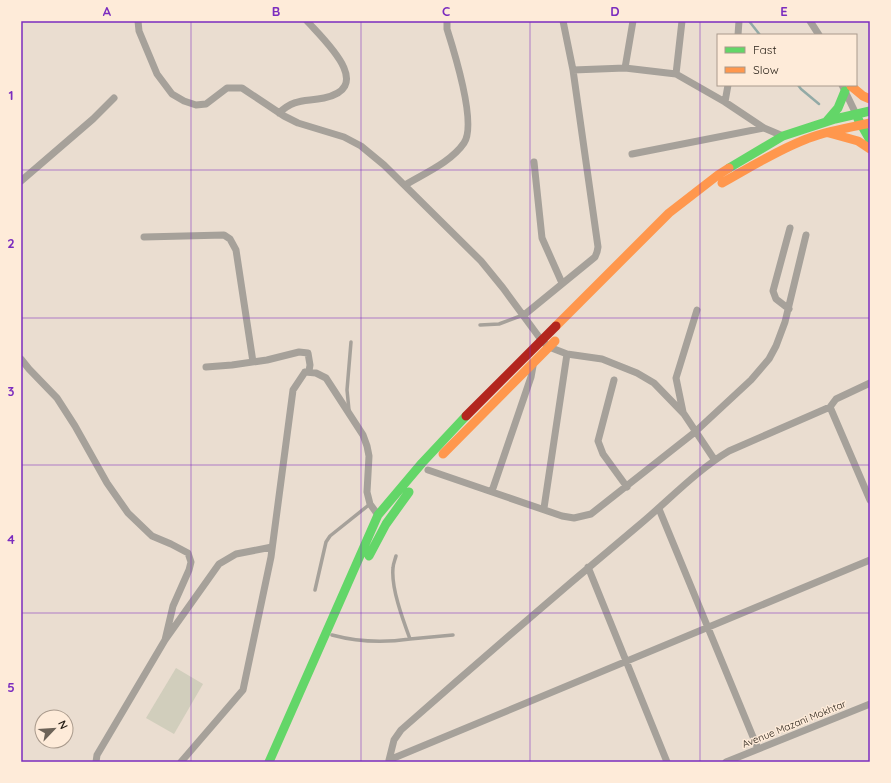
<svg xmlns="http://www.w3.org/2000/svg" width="891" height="783" viewBox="0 0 891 783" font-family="Quicksand,sans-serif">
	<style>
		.pitch { fill: #d1cebc }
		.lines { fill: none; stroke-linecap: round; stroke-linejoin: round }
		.stream { stroke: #92aaa6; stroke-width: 2.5 }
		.lane { stroke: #a6a19a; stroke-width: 3.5 }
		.street { stroke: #a6a19a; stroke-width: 7 }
		.fast { stroke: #63d668; stroke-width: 9 }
		.slow { stroke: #ff974d; stroke-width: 9 }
		.jam { stroke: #b3261e; stroke-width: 9 }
		.grid { fill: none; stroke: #7b2cbf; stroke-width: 1; stroke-opacity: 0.55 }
		.labels { text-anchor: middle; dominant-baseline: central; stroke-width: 3; stroke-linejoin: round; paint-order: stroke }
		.street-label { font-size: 10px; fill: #292118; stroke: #feebd9 }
		.neatline { fill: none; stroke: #7b2cbf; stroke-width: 1.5 }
		.grid-label { font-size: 13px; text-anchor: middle; font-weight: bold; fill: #7b2cbf }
	</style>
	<rect width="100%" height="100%" fill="#eaddd0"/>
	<!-- pitch -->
	<path class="pitch" d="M176 668 203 684 174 734 146 718Z"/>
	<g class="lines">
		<!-- stream -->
		<path class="stream" d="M749 21 760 35
			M798 85 801 89 819 104"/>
		<!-- lane -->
		<path class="lane" d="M480 325 499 324 523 315
			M349 410 347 390 351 342
			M396 556C395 560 393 564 393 568 391 588 403 620 410 639L453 635
			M315 590 326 542 330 536 370 504
			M332 635C358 642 383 643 410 639"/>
		<!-- street -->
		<path class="street" d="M138 21 139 31 157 74 172 94 184 101 196 105 206 104 227 88H242L284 116 298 123 344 137 361 146 384 165 481 261 503 288 542 341 549 347 567 354 602 359 637 373 654 383 684 414 714 459
			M810 21 819 35
			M738 35 739 21
			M625 68 633 21
			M573 70 625 68 676 74 725 102 764 128 783 136
			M676 74 682 21
			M842 85 856 114
			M725 102 728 85
			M279 113C295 98 305 102 324 98 376 87 324 40 307 21
			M632 154 764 128
			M534 162 542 238 562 283
			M21 181 93 119 114 98
			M405 185C425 173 451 162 464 143 477 124 454 51 447 29V21
			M144 237 224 235 230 239 236 250 253 362
			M789 309 776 299 773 291 790 228
			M524 315 595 257 597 252 598 247 573 70 563 21
			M21 359 29 369 57 398 75 426 107 483 128 513 152 536 171 544 188 553 191 562 189 570 173 606 165 640
			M206 367 232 365 267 360 299 352 308 353 310 365 309 371 305 372
			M614 380 598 441 603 454 627 487
			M830 407 836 399 870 383
			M683 412 676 378 697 310
			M428 470 562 516 574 518 591 514 695 432 751 380 769 359 776 346 785 322 806 235
			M492 491 531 377 533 366
			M544 508 567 354
			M659 509 758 749
			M588 567 667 762
			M389 760 394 740 401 730C479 661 558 593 638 526 667 502 697 470 729 451L830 407 870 500
			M96 762 97 755 165 640 219 564 236 554 272 547
			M181 762 243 690 271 557 293 390 305 372 316 373 326 378 363 435 367 446 369 456 367 492 370 504 378 515
			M389 762V760L870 560
			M726 762 870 704"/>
		<!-- fast -->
		<path class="fast" d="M858 119 870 140
			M826 122 838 108 845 91
			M729 168 783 136 835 119 870 111
			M369 556 386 524 409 492
			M269 762 378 515 422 463 466 416"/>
		<!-- slow -->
		<path class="slow" d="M851 86 863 96 870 99
			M829 133 858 141 870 149
			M722 183C749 168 776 151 804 140 825 131 848 128 870 123
			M556 326 669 213 718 175 729 168
			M443 454 555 341"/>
		<!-- jam -->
		<path class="jam" d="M466 416 556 326"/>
	</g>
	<!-- grid -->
	<path class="grid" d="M191 21V762M361 21V762M530 21V762M700 21V762M21 170H870M21 318H870M21 465H870M21 613H870"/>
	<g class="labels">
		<!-- street labels -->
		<g class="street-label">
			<text transform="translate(794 724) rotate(-22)">Avenue Mazani Mokhtar</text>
		</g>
	</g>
	<!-- border -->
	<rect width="891" height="783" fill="none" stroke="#feebd9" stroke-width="44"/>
	<!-- legend -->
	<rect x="717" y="34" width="140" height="52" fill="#feebd9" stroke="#a99a8c"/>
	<rect x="725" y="47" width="20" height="6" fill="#63d668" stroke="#a99a8c"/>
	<text x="753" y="54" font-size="12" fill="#292118">Fast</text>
	<rect x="725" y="67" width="20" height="6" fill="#ff974d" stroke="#a99a8c"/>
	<text x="753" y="74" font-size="12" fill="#292118">Slow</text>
	<!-- north arrow -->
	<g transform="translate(54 729) rotate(65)"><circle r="19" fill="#feebd9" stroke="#a99a8c"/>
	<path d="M0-3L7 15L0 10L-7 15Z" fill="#6d6358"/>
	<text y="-6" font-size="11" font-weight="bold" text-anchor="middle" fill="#292118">N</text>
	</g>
	<rect x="22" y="22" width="847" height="739" class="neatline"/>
	<g class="grid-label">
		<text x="107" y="16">A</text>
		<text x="276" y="16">B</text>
		<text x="446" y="16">C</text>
		<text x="615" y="16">D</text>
		<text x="784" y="16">E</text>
		<text x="11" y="100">1</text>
		<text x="11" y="248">2</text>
		<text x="11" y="396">3</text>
		<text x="11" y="544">4</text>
		<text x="11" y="692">5</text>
	</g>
</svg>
